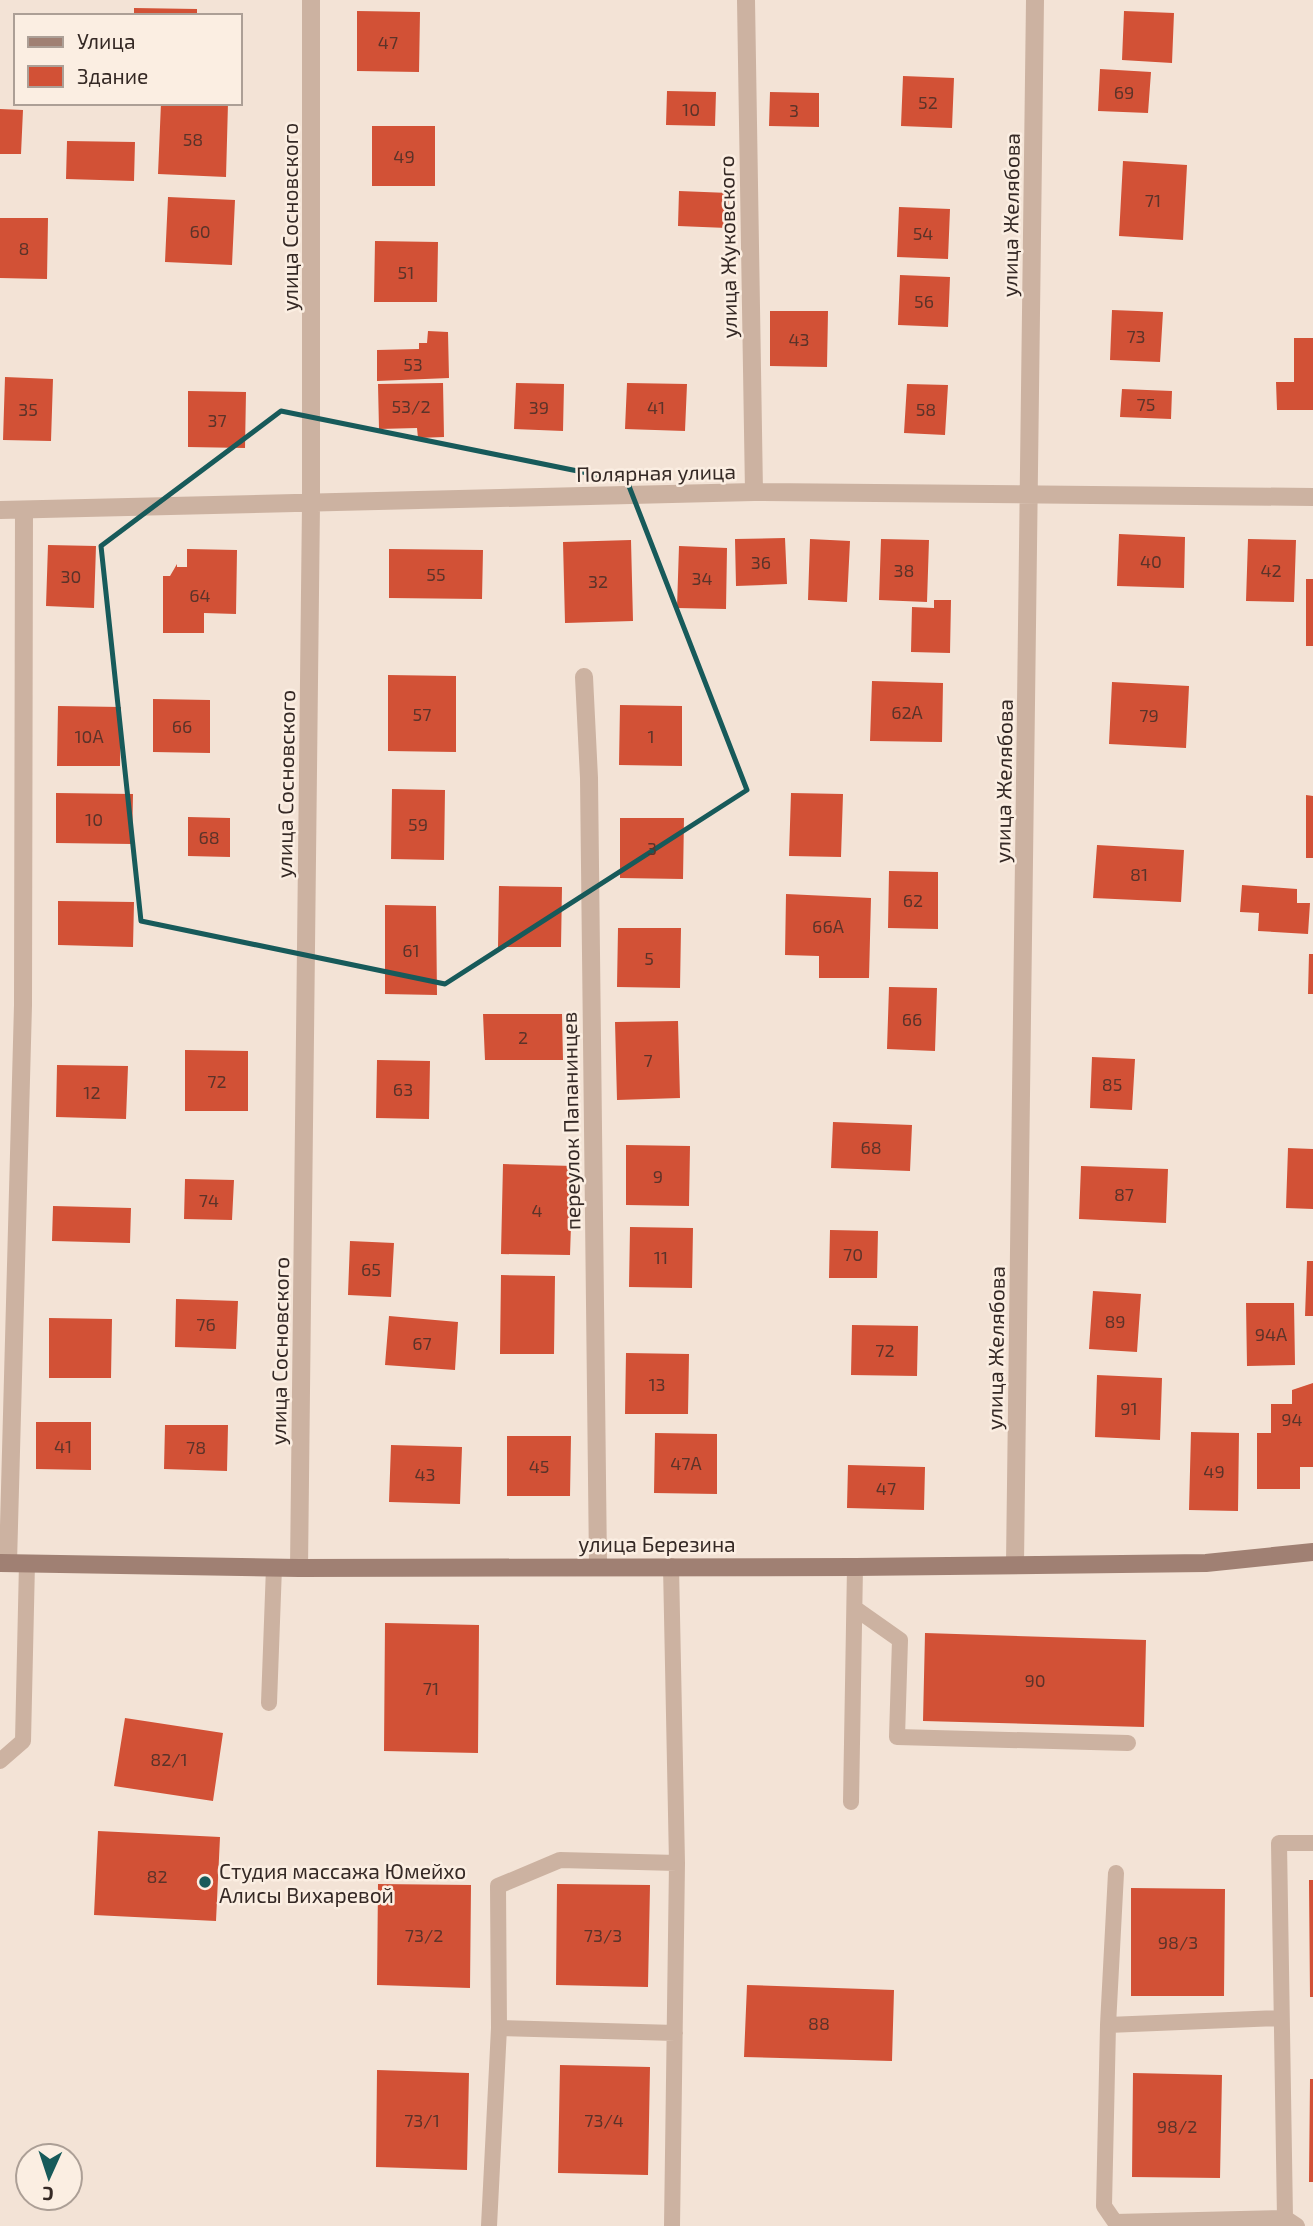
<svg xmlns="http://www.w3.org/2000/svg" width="1313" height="2226" viewBox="0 0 1313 2226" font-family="'Exo 2',sans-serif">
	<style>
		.building { fill: #d25136 }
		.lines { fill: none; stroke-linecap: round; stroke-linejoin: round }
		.lane { stroke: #ccb2a1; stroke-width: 16 }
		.street { stroke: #ccb2a1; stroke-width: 18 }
		.secondary { stroke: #a08073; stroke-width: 18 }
		.marked { fill: none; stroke: #175a5a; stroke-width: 5; stroke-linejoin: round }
		.poi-dot { fill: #175a5a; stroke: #fbeee2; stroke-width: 2.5 }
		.labels { text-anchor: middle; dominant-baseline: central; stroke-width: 5; stroke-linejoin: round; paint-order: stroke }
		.number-label { font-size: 18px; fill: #5c3329 }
		.street-label { font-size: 21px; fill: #352925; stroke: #fbeee2 }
		.poi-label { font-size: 21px; fill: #352925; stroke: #fbeee2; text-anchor: start }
	</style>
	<rect width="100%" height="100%" fill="#f3e3d6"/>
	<!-- building -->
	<path class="building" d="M134 8 197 9V16H134Z
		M357 11 420 12 419 72 357 71Z
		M1124 11 1174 13 1172 63 1122 60Z
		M1100 69 1151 72 1148 113 1098 111Z
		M903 76 954 78 952 128 901 126Z
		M667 91 716 92 715 126 666 125Z
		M770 92 819 93V127L769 126Z
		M161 103H228L226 177 158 174Z
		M0 109 23 110 21 154H0Z
		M372 126H435V186H372Z
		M67 141 135 142 134 181 66 179Z
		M1123 161 1187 165 1183 240 1119 236Z
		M679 191 729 193 727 228 678 226Z
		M168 197 235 200 232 265 165 262Z
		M899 207 950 209 948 259 897 257Z
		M0 218H48L47 279 0 278Z
		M375 241 438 242 437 302H374Z
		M900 275 950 277 948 327 898 325Z
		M1112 310 1163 312 1160 362 1110 360Z
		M770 311H828L827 367 770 366Z
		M428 331 448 332 449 378 377 381V350L419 349V343H427Z
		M1294 338H1313V410H1277L1276 382H1294Z
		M5 377 53 379 51 441 3 440Z
		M443 383 444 437 418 438 417 428 379 429 378 384Z
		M516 383 564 384 563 431 514 429Z
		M627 383 687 384 685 431 625 429Z
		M907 384 948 385 945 435 904 433Z
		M1122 389 1172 391 1171 419 1120 417Z
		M188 391 246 392 245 448 188 447Z
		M1119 534 1185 537 1184 588 1117 586Z
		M785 538 787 584 736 586 735 539Z
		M810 539 850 541 847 602 808 600Z
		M881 539 929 540 927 602 879 600Z
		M1248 539 1296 540 1294 602 1246 601Z
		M631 540 633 621 565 623 563 542Z
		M48 545 96 546 94 608 46 606Z
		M679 546 727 548 726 609 677 608Z
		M187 549 237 550 236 614 204 613V633H163V576H170L177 564V567H187Z
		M389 549 483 550 482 599 389 598Z
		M1306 579H1313V646H1306Z
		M934 600H951L950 653 911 652 912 607 934 608Z
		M388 675 456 676V752L388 751Z
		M872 681 943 683 942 742 870 741Z
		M1112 682 1189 686 1186 748 1109 744Z
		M153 699 210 700V753L153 752Z
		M620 705 682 706V766L619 765Z
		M58 706 121 707 120 766H57Z
		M392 789 445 790 444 860 391 859Z
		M56 793 133 794 132 844 56 843Z
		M791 793 843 794 841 857 789 856Z
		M1306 795 1313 796V858H1306Z
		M188 817 230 818V857L188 856Z
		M620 818H684L683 879 620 878Z
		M1097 845 1184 850 1181 902 1093 898Z
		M889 871 938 872V929L888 928Z
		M1242 885 1297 889V903H1310L1308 934 1258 931 1259 913 1240 912Z
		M499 886 562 887 561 947H498Z
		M786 894 871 898 869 978H819V956L785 955Z
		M58 901 134 902 133 947 58 945Z
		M385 905 436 906 437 995 385 994Z
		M618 928H681L680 988 617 987Z
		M1309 954H1313V994H1308Z
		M889 987 937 988 935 1051 887 1049Z
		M483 1014H562L563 1060H485Z
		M678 1021 680 1098 617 1100 615 1022Z
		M185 1050 248 1051V1111H185Z
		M1092 1057 1135 1059 1132 1110 1090 1108Z
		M377 1060 430 1061 429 1119 376 1118Z
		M57 1065 128 1066 126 1119 56 1117Z
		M833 1122 912 1125 910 1171 831 1168Z
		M626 1145 690 1146 689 1206 626 1205Z
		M1288 1148 1313 1149V1209L1286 1208Z
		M503 1164 573 1166 570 1255 501 1254Z
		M1081 1166 1168 1169 1166 1223 1079 1219Z
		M185 1179 234 1180 232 1220 184 1219Z
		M53 1206 131 1208 130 1243 52 1241Z
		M630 1227 693 1228 692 1288 629 1287Z
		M830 1230 878 1231 877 1278H829Z
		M350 1241 394 1243 391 1297 348 1295Z
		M1307 1261H1313V1316H1305Z
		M501 1275 555 1276 554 1354H500Z
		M1093 1291 1141 1294 1137 1352 1089 1349Z
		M176 1299 238 1301 236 1349 175 1347Z
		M1246 1303H1294L1295 1365 1247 1366Z
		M389 1316 458 1322 455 1370 385 1365Z
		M49 1318 112 1319 111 1378H49Z
		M852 1325 918 1326 917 1376 851 1375Z
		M626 1353 689 1354 688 1414H625Z
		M1097 1375 1162 1378 1160 1440 1095 1437Z
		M1313 1383V1467H1300V1489H1257V1433H1271V1404H1292V1390Z
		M36 1422H91V1470L36 1469Z
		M165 1425H228L227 1471 164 1469Z
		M1191 1432 1239 1433 1238 1511 1189 1510Z
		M655 1433 717 1434V1494L654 1493Z
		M507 1436H571L570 1496H507Z
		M391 1445 462 1447 460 1504 389 1502Z
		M848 1465 925 1467 924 1510 847 1508Z
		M385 1623 479 1625 478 1753 384 1751Z
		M925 1633 1146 1640 1144 1727 923 1721Z
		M125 1718 223 1733 213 1801 114 1786Z
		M98 1831 220 1837 216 1921 94 1915Z
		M1309 1880H1313V1997H1310Z
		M378 1884 471 1885 470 1988 377 1985Z
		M557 1884 650 1885 648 1987 556 1985Z
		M1131 1888 1225 1889 1224 1996H1131Z
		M747 1985 894 1990 892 2061 744 2057Z
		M560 2065 650 2067 648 2175 558 2173Z
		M377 2070 469 2073 467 2170 376 2167Z
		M1133 2073 1222 2075 1220 2178 1132 2177Z
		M1310 2079H1313V2182H1309Z"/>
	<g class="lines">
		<!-- lane -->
		<path class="lane" d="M671 1566 677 1863 672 2226
			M856 1609 900 1640 897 1737 1128 1743
			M269 1703 274 1567
			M0 1761 23 1741 27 1563H17
			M851 1802 855 1567
			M1280 2018 1108 2025 1104 2206 1115 2222 1285 2218
			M1108 2025 1116 1873
			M499 2028 675 2033
			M489 2226 499 2028 498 1886 560 1860 677 1863
			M1297 2226 1285 2218 1279 1843H1313"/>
		<!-- street -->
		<path class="street" d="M746 0 754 492
			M0 510 754 492 1313 497
			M584 677 589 778 598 1566
			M8 1563 23 1005 24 510
			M1015 1563 1035 0
			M299 1568 311 504V0"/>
		<!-- secondary -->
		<path class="secondary" d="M0 1563 299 1568 855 1567 1206 1563 1313 1552"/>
	</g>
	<!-- marked area -->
	<path class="marked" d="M281 411 627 481 747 790 445 984 141 921 101 546Z"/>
	<!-- markers -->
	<circle class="poi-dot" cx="205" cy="1882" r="7"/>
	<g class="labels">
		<!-- number labels -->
		<g class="number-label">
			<text x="388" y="42">47</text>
			<text x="1124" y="92">69</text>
			<text x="928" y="102">52</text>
			<text x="691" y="109">10</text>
			<text x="794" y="110">3</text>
			<text x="193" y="139">58</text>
			<text x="404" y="156">49</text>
			<text x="1153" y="200">71</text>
			<text x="200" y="231">60</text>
			<text x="923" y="233">54</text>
			<text x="24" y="248">8</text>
			<text x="406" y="272">51</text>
			<text x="924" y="301">56</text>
			<text x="1136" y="336">73</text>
			<text x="799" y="339">43</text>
			<text x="413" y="364">53</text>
			<text x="1146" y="404">75</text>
			<text x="411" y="406">53/2</text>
			<text x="539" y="407">39</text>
			<text x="656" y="407">41</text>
			<text x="28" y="409">35</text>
			<text x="926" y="409">58</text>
			<text x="217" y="420">37</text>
			<text x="1151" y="561">40</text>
			<text x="761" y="562">36</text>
			<text x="904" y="570">38</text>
			<text x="1271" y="570">42</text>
			<text x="436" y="574">55</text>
			<text x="71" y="576">30</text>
			<text x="702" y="578">34</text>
			<text x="598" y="581">32</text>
			<text x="200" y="595">64</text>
			<text x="907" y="712">62А</text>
			<text x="422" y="714">57</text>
			<text x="1149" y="715">79</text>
			<text x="182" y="726">66</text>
			<text x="89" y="736">10А</text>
			<text x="651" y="736">1</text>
			<text x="94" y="819">10</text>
			<text x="418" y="824">59</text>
			<text x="209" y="837">68</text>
			<text x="652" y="848">3</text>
			<text x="1139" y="874">81</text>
			<text x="913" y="900">62</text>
			<text x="828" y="926">66А</text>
			<text x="411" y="950">61</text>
			<text x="649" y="958">5</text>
			<text x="912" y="1019">66</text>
			<text x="523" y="1037">2</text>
			<text x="648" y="1060">7</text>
			<text x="217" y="1081">72</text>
			<text x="1112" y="1084">85</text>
			<text x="403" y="1089">63</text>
			<text x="92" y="1092">12</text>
			<text x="871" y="1147">68</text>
			<text x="658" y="1176">9</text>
			<text x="1124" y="1194">87</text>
			<text x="209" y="1200">74</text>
			<text x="537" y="1210">4</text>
			<text x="853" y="1254">70</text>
			<text x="661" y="1257">11</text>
			<text x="371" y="1269">65</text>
			<text x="1115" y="1321">89</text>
			<text x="206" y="1324">76</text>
			<text x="1271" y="1334">94А</text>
			<text x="422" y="1343">67</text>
			<text x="885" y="1350">72</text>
			<text x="657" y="1384">13</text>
			<text x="1129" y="1408">91</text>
			<text x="1292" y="1419">94</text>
			<text x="63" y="1446">41</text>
			<text x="196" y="1447">78</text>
			<text x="686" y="1463">47А</text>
			<text x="539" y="1466">45</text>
			<text x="1214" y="1471">49</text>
			<text x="425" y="1474">43</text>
			<text x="886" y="1488">47</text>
			<text x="1035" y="1680">90</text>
			<text x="431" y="1688">71</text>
			<text x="169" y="1759">82/1</text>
			<text x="157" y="1876">82</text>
			<text x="424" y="1935">73/2</text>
			<text x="603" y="1935">73/3</text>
			<text x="1178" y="1942">98/3</text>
			<text x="819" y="2023">88</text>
			<text x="422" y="2120">73/1</text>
			<text x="604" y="2120">73/4</text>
			<text x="1177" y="2126">98/2</text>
		</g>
		<!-- street labels -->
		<g class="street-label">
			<text transform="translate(1010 215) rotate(-89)">улица Желябова</text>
			<text transform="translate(289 217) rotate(-90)">улица Сосновского</text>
			<text transform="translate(727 247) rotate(-91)">улица Жуковского</text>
			<text transform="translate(656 472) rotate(-1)">Полярная улица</text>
			<text transform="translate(1003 781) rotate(-89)">улица Желябова</text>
			<text transform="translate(285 784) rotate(-89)">улица Сосновского</text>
			<text transform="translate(570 1121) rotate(-91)">переулок Папанинцев</text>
			<text transform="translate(995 1348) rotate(-89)">улица Желябова</text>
			<text transform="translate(279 1351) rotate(-89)">улица Сосновского</text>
			<text x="657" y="1543">улица Березина</text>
		</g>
		<!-- poi labels -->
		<g class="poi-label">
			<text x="219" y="1870">Студия массажа Юмейхо<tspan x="219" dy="24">Алисы Вихаревой</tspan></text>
		</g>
	</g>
	<!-- legend -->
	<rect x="14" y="14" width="228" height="91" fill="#fbeee2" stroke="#ac9f96" stroke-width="2"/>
	<rect x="28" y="37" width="35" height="10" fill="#a08073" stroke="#ac9f96" stroke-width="2"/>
	<text x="77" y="49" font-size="21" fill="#352925">Улица</text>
	<rect x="28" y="66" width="35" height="21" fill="#d25136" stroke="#ac9f96" stroke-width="2"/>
	<text x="77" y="84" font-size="21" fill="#352925">Здание</text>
	<!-- north arrow -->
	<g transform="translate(49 2177) rotate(183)"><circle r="33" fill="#fbeee2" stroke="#ac9f96" stroke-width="2"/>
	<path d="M0-5L12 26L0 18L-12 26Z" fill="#175a5a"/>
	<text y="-10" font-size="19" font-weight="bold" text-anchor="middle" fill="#352925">С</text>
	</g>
</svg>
